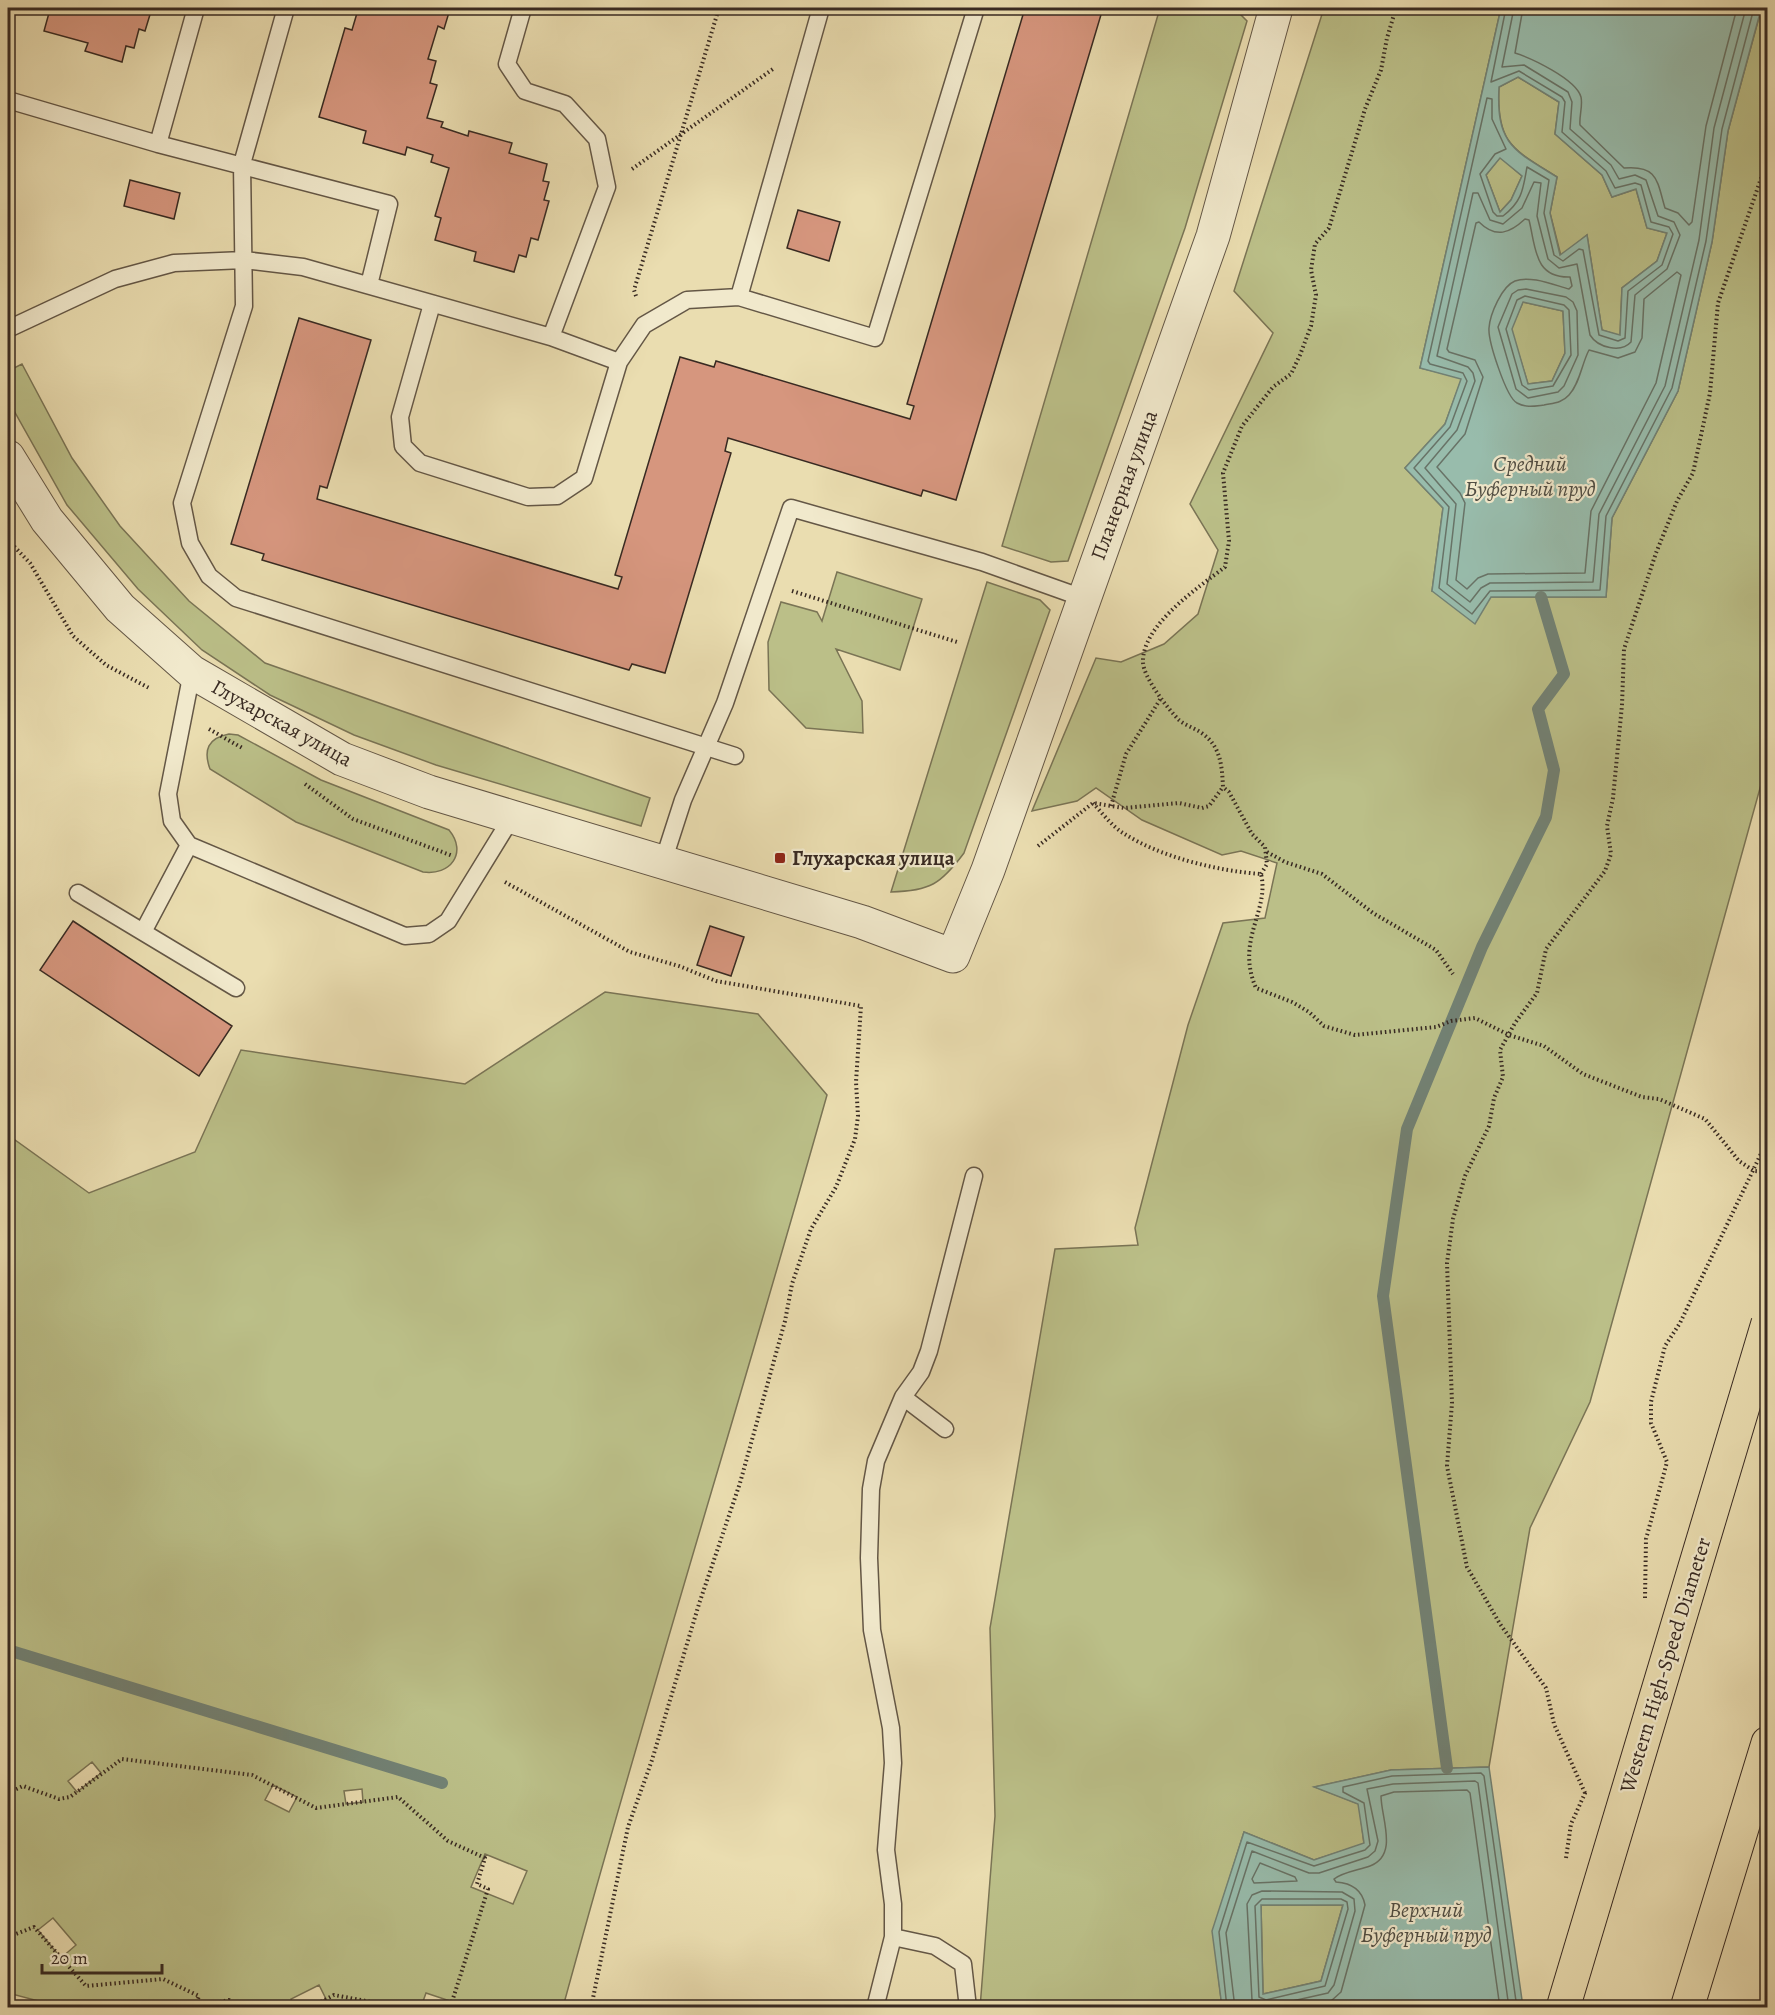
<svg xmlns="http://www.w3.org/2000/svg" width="1775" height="2015" viewBox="0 0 1775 2015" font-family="Alegreya,serif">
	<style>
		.green { fill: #bbbf88; stroke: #7a7455; stroke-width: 1.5; fill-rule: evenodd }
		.water { fill: #98bcac; stroke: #728275; stroke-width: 1.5; fill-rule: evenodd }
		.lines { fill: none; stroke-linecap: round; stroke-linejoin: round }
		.shore { stroke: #687367; stroke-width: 1.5 }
		.stream { stroke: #728275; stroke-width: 12 }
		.building { fill: #d6967e; stroke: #382a22; stroke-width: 1.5 }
		.lane-casing { stroke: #645746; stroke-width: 19 }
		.street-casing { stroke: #645746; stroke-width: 35 }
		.highway-casing { stroke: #382a22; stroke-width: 35 }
		.path { stroke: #382a22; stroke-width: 4; stroke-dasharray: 1.5 3; stroke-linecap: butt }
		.lane { stroke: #f1e9cc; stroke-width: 16 }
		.street { stroke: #f1e9cc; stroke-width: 33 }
		.highway { stroke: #eaddb0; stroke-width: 33 }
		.highway-bridge-casing { stroke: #382a22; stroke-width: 35; stroke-linecap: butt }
		.highway-bridge { stroke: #eaddb0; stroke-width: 33 }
		.poi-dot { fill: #8f2418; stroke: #f1e9cc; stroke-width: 2 }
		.labels { text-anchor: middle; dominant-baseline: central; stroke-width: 4.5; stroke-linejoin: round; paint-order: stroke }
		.street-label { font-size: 21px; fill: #382a22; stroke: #f1e9cc }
		.poi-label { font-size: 21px; font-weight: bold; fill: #382a22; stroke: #f1e9cc; text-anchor: start }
		.water-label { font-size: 22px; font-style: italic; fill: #504e44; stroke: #f1e9cc }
	</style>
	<rect width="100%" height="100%" fill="#eaddb0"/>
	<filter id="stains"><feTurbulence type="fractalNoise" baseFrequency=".00333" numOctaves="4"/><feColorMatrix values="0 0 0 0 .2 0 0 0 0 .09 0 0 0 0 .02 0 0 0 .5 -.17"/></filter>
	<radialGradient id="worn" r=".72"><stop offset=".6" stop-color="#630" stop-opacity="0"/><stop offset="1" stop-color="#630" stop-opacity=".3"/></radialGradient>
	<!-- green -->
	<path class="green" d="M1160 8H1234L1247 21 1185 228 1068 561 1051 562 1002 546Z
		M1324 8H1501L1420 368 1462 378 1445 424 1405 468 1443 508 1432 591 1491 597H1606L1612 518 1678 391 1712 242 1728 131 1760 14 1759 8H1767V763L1590 1402 1530 1528 1489 1767 1391 1770 1315 1787 1359 1804 1364 1844 1314 1860 1244 1832 1213 1931 1222 2007 980 2008 995 1816 990 1628 1055 1249 1138 1245 1135 1228 1188 1025 1223 923 1265 918 1277 863 1241 851 1222 855 1142 820 1096 788 1077 801 1032 811 1096 658 1121 662 1164 644 1198 614 1218 550 1190 504 1273 333 1234 291Z
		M1518 77 1559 102 1555 134 1602 175 1612 197 1636 189 1647 228 1667 233 1657 261 1622 288 1620 336 1602 330 1587 235 1561 256 1550 213 1557 177C1513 149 1496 144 1499 87Z
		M1500 157 1522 176 1511 200 1500 212 1486 175Z
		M1523 302 1563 311 1565 353 1552 381 1528 384 1511 329Z
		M22 364 72 458 120 526 189 601 265 663 650 798 641 826 436 765 354 735 270 695 202 650 138 589 67 505 8 400V371Z
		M837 572 922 599 900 670 836 649 862 701 863 733 806 728 769 690 768 642 781 602 817 612 822 621Z
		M987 582 1040 600 1050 610 964 853C941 884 930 891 891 892Z
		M229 734 238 735 321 780 449 830C468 853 450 876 423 872L296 822 210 769C203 750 208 738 229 734Z
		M605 992 758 1014 827 1095C741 1400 646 1702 563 2007H455L456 2003 426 1993 421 2007H309L326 1999 319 1985 291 1999 295 2008 61 2007 8 1993V1135L89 1193 195 1152 241 1050 465 1084ZM92 1762 101 1773 77 1792 68 1781ZM273 1785 297 1797 289 1812 265 1800ZM362 1789 363 1802 346 1804 344 1791ZM485 1854 527 1871 513 1904 471 1887ZM53 1918 76 1945 61 1958 38 1930Z
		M1261 1905H1343L1321 1981 1263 1994Z"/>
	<!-- water -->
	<path class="water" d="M1501 8H1759L1760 13 1728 131 1712 242 1678 391 1612 518 1606 597H1491L1475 624 1432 591 1443 508 1405 468 1445 424 1461 379 1420 368ZM1518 77 1559 102 1555 134 1602 175 1612 197 1636 189 1647 228 1667 233 1657 261 1622 288 1620 335 1602 330 1587 235 1560 255 1550 213 1557 177C1513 150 1496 144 1499 87ZM1500 158 1522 176 1511 200 1500 212 1486 175ZM1523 302 1563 311 1565 353 1552 381 1528 384 1512 329Z
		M1489 1767 1523 2007H1222L1212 1931 1244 1832 1314 1860 1364 1843 1358 1804 1314 1787 1391 1770ZM1261 1905H1343L1321 1981 1263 1994Z"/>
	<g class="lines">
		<!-- shore -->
		<path class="shore" d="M1506 8 1491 82 1519 71 1562 97 1565 102 1562 132 1606 171 1615 188 1635 183 1641 185 1651 222 1669 227 1673 234 1662 265 1628 291 1625 338 1618 341 1599 335 1583 250 1579 249 1563 261 1554 255 1544 213 1549 180 1527 167C1523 188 1523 201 1503 216H1497L1493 212 1480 174 1495 154 1506 149 1492 119V99L1487 98 1428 361 1430 364 1463 373 1467 381 1450 427 1414 468 1449 507 1439 588 1472 614 1490 591 1600 590 1606 516 1672 388 1706 241 1722 129 1754 8
			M1514 8 1502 67 1524 65 1568 92 1572 102 1570 129 1611 165 1619 179 1635 175 1646 180 1658 216 1674 222 1680 235 1667 269 1635 295 1631 342C1621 353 1598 348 1590 335L1577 264 1559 268 1548 259 1537 216 1541 183 1534 182 1522 208 1503 224 1490 220 1478 193H1473L1437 356 1468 367 1473 373 1475 381 1457 430 1425 468 1456 504 1447 584 1470 602 1481 588 1490 583 1593 582 1599 514 1665 386 1699 240 1714 128 1746 8
			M1523 8 1515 53C1531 58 1576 79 1581 97 1583 106 1579 116 1580 125L1624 168C1658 165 1657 181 1665 208L1678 213 1689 225 1692 222 1706 126 1737 8
			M1525 219 1529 220C1536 248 1534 278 1570 277L1572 286 1569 289C1554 285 1530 275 1515 281 1502 286 1490 314 1489 328 1488 341 1506 397 1517 403 1526 408 1535 406 1544 405 1553 403 1562 403 1569 395 1580 383 1582 363 1589 350L1618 358 1635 352 1642 338 1644 299 1677 272 1681 275 1656 383 1591 511 1585 573 1488 574 1478 578 1467 589 1456 580 1465 503 1460 493 1437 467 1465 434 1483 377 1475 360 1449 352 1447 349 1476 223 1479 222C1496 239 1510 233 1525 219Z
			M1526 289 1566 297 1573 302 1577 311 1578 355 1564 386 1558 392 1528 398 1516 389 1498 327 1512 294 1518 290Z
			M1525 296 1564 305 1569 310 1571 355 1553 386 1529 390 1522 385 1506 329 1517 300Z
			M1260 1863 1295 1877 1297 1881 1254 1883 1252 1879Z
			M1262 1891 1342 1892 1354 1899 1355 1911 1334 1985 1328 1993 1266 2007 1258 2006 1252 2000 1247 1904 1252 1895Z
			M1262 1899H1341L1347 1902 1348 1909 1325 1986 1266 2000 1259 1997 1255 1906Z
			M1227 2008 1219 1932 1247 1842 1314 1866 1365 1850 1370 1845 1364 1803 1343 1792V1787L1392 1776 1481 1773 1484 1776 1517 2008
			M1235 2008 1226 1933 1252 1851 1309 1873H1319L1368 1857 1375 1851 1378 1841 1367 1789 1393 1784 1475 1781 1478 1783 1509 2008
			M1307 2008 1331 2001 1341 1992 1365 1905C1362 1889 1351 1883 1336 1882L1334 1879C1343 1872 1359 1870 1370 1866 1399 1855 1381 1818 1381 1796L1394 1792 1467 1790 1470 1793 1500 2008"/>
		<!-- stream -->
		<path class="stream" d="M8 1650 442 1783
			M1447 1768 1383 1296 1407 1129 1482 947 1546 817 1554 770 1538 709 1564 674 1541 597"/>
	</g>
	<!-- building -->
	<path class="building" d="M44 8H152L145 31 139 29 134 48 126 46 122 62 85 51 88 43 44 31 49 13 43 11Z
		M351 8H459L458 12 450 9 444 29 438 26 428 59 436 61 430 83 437 85 427 118 443 122 441 127 468 136 469 131 512 143 509 153 547 164 543 181 549 182 544 200 549 201 538 240 531 238 526 257 519 255 514 272 474 261 476 252 435 240 441 218 435 216 449 168 431 162 433 155 407 147 405 155 363 143 366 131 319 117 345 28 352 30 357 13 350 12Z
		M1025 8H1103L956 500 923 490 921 496 728 438 725 451 731 453 665 673 632 664 629 670 262 560 264 554 231 544 299 318 371 340 327 488 320 486 317 499 618 589 622 577 615 575 680 357 714 367 716 361 910 419 914 406 907 404Z
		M130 180 180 193 174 219 124 206Z
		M798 210 840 222 829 261 787 248Z
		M73 921 232 1026 199 1076 40 970Z
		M710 926 744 937 731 976 697 965Z"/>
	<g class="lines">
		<!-- lane casing -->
		<g class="lane-casing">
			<path id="lane" d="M286 8 242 164 244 306 182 503 190 543 209 576 236 598 735 756
				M523 8 507 64 525 91 565 104 597 139 607 187 551 337
				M8 100 158 144 196 8
				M158 144 389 204 369 285
				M739 297 821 8
				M432 304 400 417 403 446 420 463 528 497 557 496 584 478 619 362
				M8 329 115 279 174 263 244 260 303 267 551 337 619 362 644 325 687 300 739 297 875 338 976 8
				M192 672 168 794 172 821 189 845 405 936 429 934 448 921 512 817
				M663 862 683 800 725 703 791 508 982 562 1083 598
				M78 893 236 988
				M143 932 189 845
				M903 1397 945 1429
				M875 2008 893 1937
				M968 2008 963 1964 935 1946 893 1937V1904L886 1850 893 1763 891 1728 872 1630 869 1558 871 1489 876 1461 903 1397 921 1372 929 1351 974 1176"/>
		</g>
		<!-- street casing -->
		<g class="street-casing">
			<path id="street" d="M8 457 47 520 120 608 192 672 342 759 429 792 512 817 862 922 953 956 988 870 1213 236 1276 8"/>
		</g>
		<!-- highway casing -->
		<g class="highway-casing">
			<path id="highway" d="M1687 2008 1768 1743"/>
		</g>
		<!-- path -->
		<path class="path" d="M632 169 773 69
			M636 296 634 290 719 8
			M8 540 30 563 73 636 106 665 151 689
			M792 591 957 642
			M209 729 244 749
			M305 784 353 819 453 856
			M1093 803C1102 813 1112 826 1123 833 1160 857 1218 871 1261 874 1270 911 1235 940 1256 988L1292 1002 1309 1012 1324 1026 1355 1035 1436 1027 1451 1021 1475 1018 1509 1035 1544 1046 1583 1074 1642 1097 1659 1099 1705 1119 1739 1161 1754 1171 1768 1172
			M1111 806 1126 754 1161 698
			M1038 846 1093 803 1124 808 1179 803 1202 808 1209 806 1223 787
			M1267 852 1285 862 1322 874 1373 913 1436 950 1453 974
			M1261 874 1267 864 1265 847 1252 834 1229 792 1223 787C1222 767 1221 747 1203 734 1195 728 1186 726 1179 720 1168 709 1143 677 1143 662 1142 625 1199 587 1225 567L1229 541 1223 473 1242 426 1273 387 1291 374 1300 355 1311 326 1316 295 1311 270 1315 244 1329 228 1365 109 1381 70 1387 38 1396 8
			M505 882 630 952 679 966 716 981 861 1006 856 1082 858 1116 855 1139 836 1187 811 1229 792 1284 785 1321 740 1483 699 1604 652 1760 628 1827 591 2008
			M1645 1598 1646 1539 1667 1462 1651 1423V1402L1665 1346 1680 1323 1768 1139
			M8 1793 23 1786 59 1799 70 1797 122 1759 252 1775 316 1808 398 1797 448 1841 485 1858 477 1884 488 1889 450 2008
			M1585 1793 1554 1724 1546 1688 1500 1624 1467 1567 1447 1466 1452 1403 1447 1263 1453 1219 1465 1176 1489 1126 1494 1098 1503 1077 1500 1050 1515 1023 1537 993 1546 949 1605 871 1611 854 1607 826 1613 798 1622 705 1624 649 1656 553 1677 501 1693 473 1710 393 1718 303 1768 158
			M1566 1858 1571 1824 1586 1791
			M8 1937 34 1927 86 1986 163 1979 199 1996 196 2004 202 2006 229 2000 245 2008
			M8 2004 18 2008
			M309 2008 334 1995 382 2004 385 2008
			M1763 2008 1768 1992"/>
		<!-- lane -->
		<use href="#lane" class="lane"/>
		<!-- street -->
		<use href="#street" class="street"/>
		<!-- highway -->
		<use href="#highway" class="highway"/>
		<!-- highway-bridge casing -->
		<g class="highway-bridge-casing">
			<path id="highway-bridge" d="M1563 2008 1768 1323"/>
		</g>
		<!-- highway-bridge -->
		<use href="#highway-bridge" class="highway-bridge"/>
	</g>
	<!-- markers -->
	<rect class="poi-dot" x="774" y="852" width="12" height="12" rx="3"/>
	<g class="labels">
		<!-- street labels -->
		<g class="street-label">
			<text transform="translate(1124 485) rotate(-70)">Планерная улица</text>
			<text transform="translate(282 723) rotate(29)">Глухарская улица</text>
			<text transform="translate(1665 1665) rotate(-73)">Western High-Speed Diameter</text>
		</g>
		<!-- poi labels -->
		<g class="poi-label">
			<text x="792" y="858">Глухарская улица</text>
		</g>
		<!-- water labels -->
		<g class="water-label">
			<text x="1530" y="464">Средний<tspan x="1530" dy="25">Буферный пруд</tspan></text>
			<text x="1426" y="1910">Верхний<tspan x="1426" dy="25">Буферный пруд</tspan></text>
		</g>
	</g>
	<!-- margin -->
	<rect width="1775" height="2015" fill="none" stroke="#eaddb0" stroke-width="30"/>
	<rect x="9" y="9" width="1757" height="1997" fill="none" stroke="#382a22" stroke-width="3"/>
	<rect x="15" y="15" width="1745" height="1985" fill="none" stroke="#382a22" stroke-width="1.5"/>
	<!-- scale -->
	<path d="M42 1964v9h120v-9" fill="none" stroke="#382a22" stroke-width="3"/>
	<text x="51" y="1964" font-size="18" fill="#382a22" stroke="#f1e9cc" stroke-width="4.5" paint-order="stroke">20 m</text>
	<rect width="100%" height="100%" filter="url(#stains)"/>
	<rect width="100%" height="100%" fill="url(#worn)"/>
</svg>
